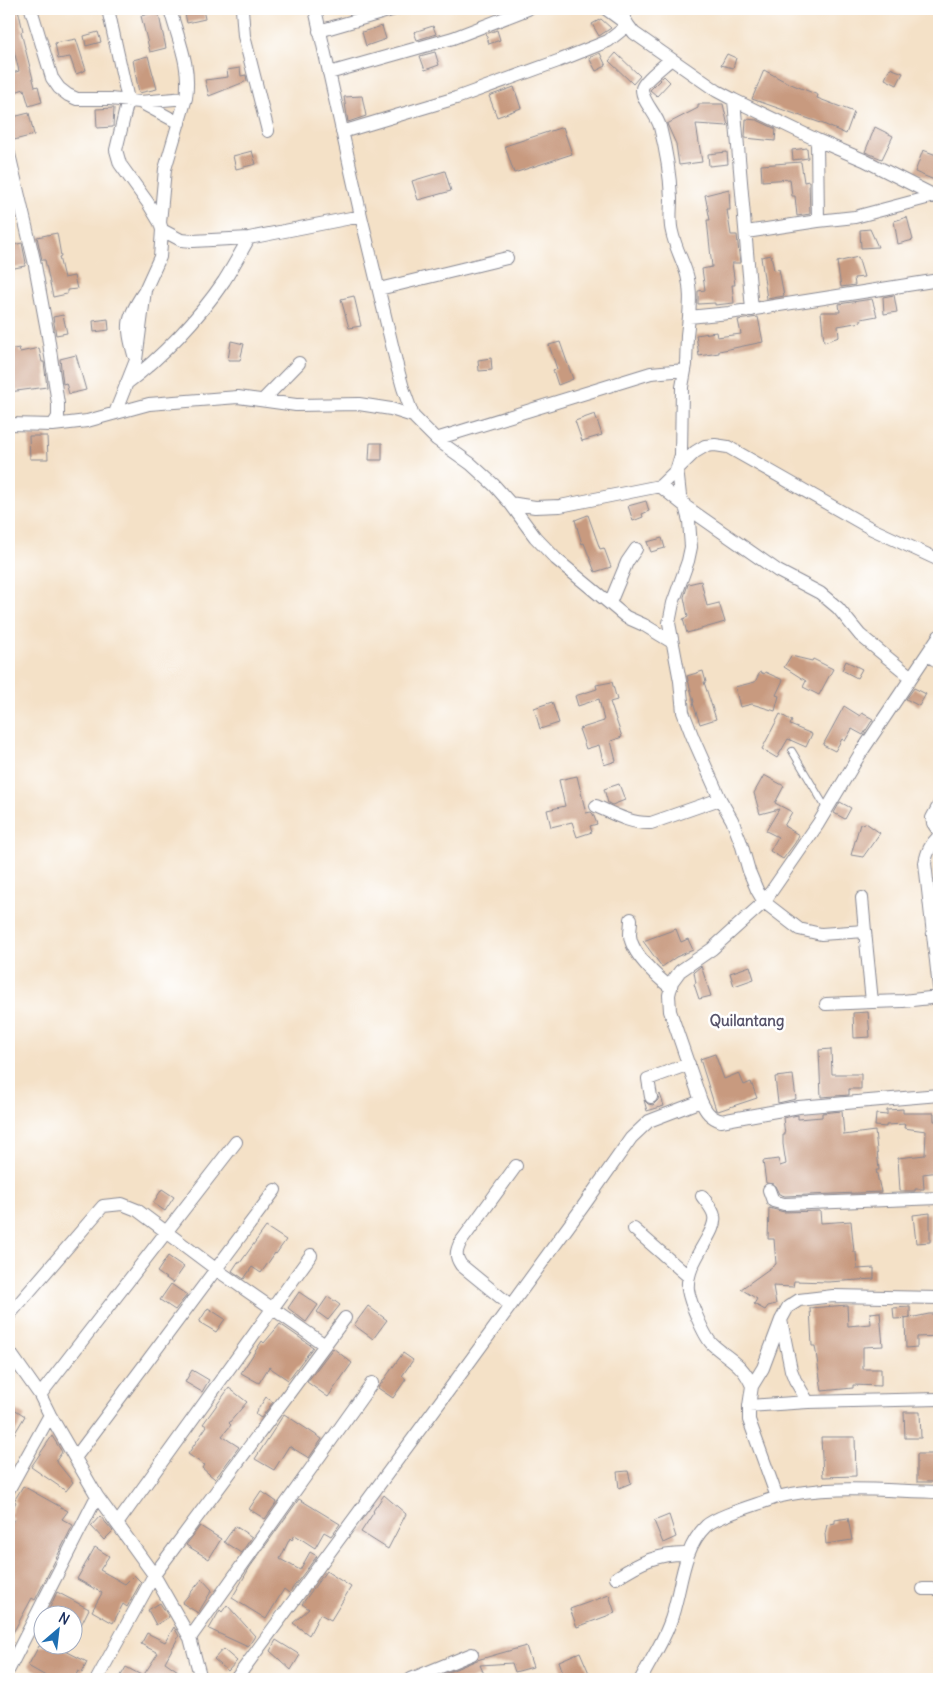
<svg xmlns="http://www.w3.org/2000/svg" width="948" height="1688" viewBox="0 0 948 1688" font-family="Delius,sans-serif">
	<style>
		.building { fill: #c89a7f }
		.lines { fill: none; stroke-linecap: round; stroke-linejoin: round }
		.service-casing { stroke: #888892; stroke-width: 8 }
		.minor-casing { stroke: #888892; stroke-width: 14 }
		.service { stroke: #fff; stroke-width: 6 }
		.minor { stroke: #fff; stroke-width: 12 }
		.labels { text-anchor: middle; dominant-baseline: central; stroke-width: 5; stroke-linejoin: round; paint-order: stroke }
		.quarter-label { font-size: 15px; font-weight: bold; fill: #58546a; stroke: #fff }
	</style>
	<rect width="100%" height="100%" fill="#fff"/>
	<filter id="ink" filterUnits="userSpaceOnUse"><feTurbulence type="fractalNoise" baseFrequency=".02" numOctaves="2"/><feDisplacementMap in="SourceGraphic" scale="10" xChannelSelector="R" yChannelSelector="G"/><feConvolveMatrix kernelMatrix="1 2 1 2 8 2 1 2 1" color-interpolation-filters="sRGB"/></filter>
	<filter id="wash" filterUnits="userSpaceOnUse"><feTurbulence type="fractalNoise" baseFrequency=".0096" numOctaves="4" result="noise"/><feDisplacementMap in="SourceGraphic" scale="20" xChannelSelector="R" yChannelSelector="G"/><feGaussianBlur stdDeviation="1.12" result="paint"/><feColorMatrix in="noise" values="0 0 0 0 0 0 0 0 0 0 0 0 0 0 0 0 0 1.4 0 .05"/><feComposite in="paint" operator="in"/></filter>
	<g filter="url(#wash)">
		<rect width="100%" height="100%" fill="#f4e1c7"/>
		<g id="blocks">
			<!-- building -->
			<path class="building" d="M9 9H18L23 31 21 32 35 87 38 86 42 102 29 106 24 89 9 94V74L19 71 14 51 9 53Z
				M184 9H203L205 19 187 23Z
				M158 11 166 48 150 52 141 16Z
				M601 19 611 28 599 36 592 24Z
				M382 26 386 39 366 46 362 32Z
				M433 26 436 34 417 40 414 32Z
				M497 30 500 40 489 44 486 34Z
				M98 32 101 42 86 46 84 36Z
				M76 39 86 70 76 74 70 57 58 59 55 43Z
				M435 52 439 65 425 70 420 56Z
				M600 53 606 66 596 71 589 58Z
				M616 53 640 76 633 84 609 61Z
				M727 54 736 58 733 68 721 65Z
				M148 56 157 89 139 93 133 60Z
				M240 68 241 76 246 75 247 81 209 96 205 80 228 77 227 70Z
				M890 68 903 73 897 85 885 79Z
				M764 70 786 82 818 95 817 98 854 112 846 134 821 123 752 99Z
				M664 76 670 82 657 96 650 90Z
				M514 87 521 108 497 117 489 96Z
				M362 96 366 116 348 122 344 97Z
				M698 104H723L728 126 696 124 702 162 679 165 676 144 667 124 698 108Z
				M114 108 113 127 97 128 96 109Z
				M29 113 34 135 14 140 9 118Z
				M746 119 757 120 776 129 775 141 745 138Z
				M563 127 572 154 514 173 505 146Z
				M875 127 893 136 882 159 865 152Z
				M807 148 808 158 793 160 792 150Z
				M923 150 939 156V182L915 172Z
				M252 151 256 164 236 169 233 156Z
				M727 152 728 164 709 166 708 154Z
				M801 162 804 182 809 181 810 214 797 216 795 196H792L790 179 762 181 761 165Z
				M445 171 451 191 418 200 412 181Z
				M729 189 730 210H727L731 235H737L740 263H732L735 285H732L734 303 715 305V303L698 304V291L705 290 702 269 712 267 707 220H710L705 195Z
				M907 217 913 240 898 244 894 221Z
				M870 229 878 247 861 248 860 230Z
				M57 233 61 256 59 257 64 278 74 276 77 289 67 290V294L53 297 45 260H42L37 237Z
				M22 243 26 263 25 264V266L9 269V246Z
				M771 255 774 270 779 269 784 296 767 299 761 257Z
				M858 257 864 277 854 278 855 285 841 287 837 262Z
				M894 295 897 312 884 314 883 297Z
				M354 296 361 326 349 328 341 299Z
				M872 299 877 316 861 319V322L838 326 839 337 824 342 821 312H840L839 304Z
				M63 315 67 333 56 335 53 317Z
				M758 317 763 342 719 351V353L699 356 696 335 716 332 717 337 741 334 738 320Z
				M108 319 109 330 94 332 93 321Z
				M231 341 244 344 240 360H228Z
				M560 342 573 379 558 385 553 370 557 369 549 345Z
				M19 348 20 352 39 348 42 362H44L47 387 9 392V350Z
				M76 355 86 390 69 394 66 383 63 384 60 359Z
				M491 358 492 370 479 371 478 360Z
				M595 414 602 435 582 441 575 421Z
				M29 436H47L48 459H30Z
				M370 443H382V460H369Z
				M646 501 649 511 642 514 643 517 633 521 628 506Z
				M588 515 600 549 604 548 611 567 595 572 584 543 582 544 575 520Z
				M662 538 665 548 651 552 647 542Z
				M701 581 707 606 719 603 725 622 687 633 683 619 688 617 684 597 688 584Z
				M791 656 812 661 813 659 833 669 819 695 803 687 806 681 784 667Z
				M846 661 862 669 857 678 842 670Z
				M703 671 706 682H704L716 719 700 724 693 703 694 702 687 676Z
				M760 672 764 674 765 672 783 680 776 695 779 696 775 711 752 704 740 707 735 687 755 682Z
				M612 682 617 700 610 702 622 737 611 741 616 761 604 765 599 745 586 749 579 729 604 721 599 699 578 706 575 696 597 689 596 685Z
				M914 688 926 694 919 706 906 699Z
				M552 702 559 723 540 729 534 708Z
				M844 706 860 716 862 713 873 719 863 735 852 729 845 741 842 739 835 751 823 745Z
				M780 714 792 721 790 725 812 734 806 747 788 739 777 758 762 749Z
				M764 775 784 786 775 803 792 812 784 826 799 835 795 843 783 859 770 851 778 837 766 831 779 809 760 814 754 793Z
				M577 776 586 813 591 812 593 814 597 824 590 826 592 832 577 837 572 822 551 827 547 810 565 806 559 780Z
				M619 784 625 800 612 805 608 803 604 789Z
				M840 802 851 808 845 819 834 813Z
				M866 823 880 833 863 857 851 855 860 824Z
				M676 929 681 942 688 939 693 950 676 957 662 967 643 941Z
				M701 966 711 996 699 999 694 984 696 983 694 972Z
				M750 966 754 979 734 986 730 973Z
				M868 1012 870 1037 854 1038 853 1013Z
				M831 1049 832 1074H861V1089H849V1095L821 1097 819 1050Z
				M715 1054 724 1079 739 1073 744 1085 751 1082 757 1098 718 1111 716 1110 700 1059Z
				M793 1075 796 1099 778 1103 775 1077Z
				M660 1094 664 1106 647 1111 644 1100 648 1104 653 1105 658 1100 659 1095Z
				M903 1109V1113H934V1121H939V1172L923 1174 924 1189H915V1191H900L898 1158 925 1155 926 1131 904 1128 905 1124 886 1125V1127L875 1126 876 1114 887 1115V1110Z
				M842 1111 844 1135 875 1131 879 1170H876L881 1192 785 1196 779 1194 774 1184 766 1183 763 1161 778 1159 780 1166 786 1164 783 1144V1135H785L783 1118 798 1115V1119L822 1117V1113Z
				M162 1189 174 1197 165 1211 153 1203Z
				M769 1208 784 1212 820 1211 821 1223 851 1221 854 1252H856L857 1269 874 1268V1279L828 1282 794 1281 793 1287 773 1286 776 1304 768 1306 765 1310 754 1304 757 1299 741 1289 776 1264 774 1239H768Z
				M930 1213V1242L916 1243 913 1215Z
				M266 1227 286 1240 276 1254 275 1253 261 1273 252 1267 244 1279 232 1271 238 1262 240 1263Z
				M168 1256 184 1267 173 1283 157 1272Z
				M171 1284 187 1295 175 1310 160 1300Z
				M299 1292 318 1305 306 1322 288 1308Z
				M328 1296 340 1305 328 1320 317 1312Z
				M847 1305 848 1326 871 1324 870 1313 880 1312 883 1346 863 1347V1369H881V1386L853 1385V1388L822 1391 815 1346H812L810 1308Z
				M368 1306 387 1320 373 1339 354 1325Z
				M910 1307V1318L894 1319 893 1308Z
				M208 1308 225 1319 216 1332 199 1322Z
				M929 1314H938L939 1336 917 1337V1347L906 1348 905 1319Z
				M280 1324 313 1347 288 1380 269 1367 259 1383 241 1373 262 1341 264 1343Z
				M333 1348 352 1363 328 1397 307 1382Z
				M403 1353 413 1360 402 1376 406 1379 393 1398 378 1388Z
				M192 1370 209 1380 202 1392 185 1382Z
				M229 1388 247 1402 229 1423 231 1425 222 1436 239 1447 215 1479 202 1468 204 1465 188 1454 207 1426 203 1424Z
				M266 1397 273 1402 261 1418 255 1414Z
				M14 1409 25 1416 9 1443V1418Z
				M904 1412H920L921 1438H905Z
				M284 1414 322 1439 309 1458 289 1446 274 1470 255 1459Z
				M52 1436 62 1452 56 1461 73 1482 66 1491 31 1467Z
				M821 1437H855L856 1476 823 1477Z
				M917 1454H939V1482H917Z
				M628 1471 631 1483 619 1488 617 1472Z
				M23 1486 68 1511 62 1519 73 1525 35 1600 32 1598 9 1640V1528L14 1519 9 1516 16 1502 14 1501Z
				M261 1491 277 1502 265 1519 249 1509Z
				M384 1495 406 1514 388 1549 361 1532 374 1512 373 1511Z
				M299 1499 340 1524 331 1536 324 1532 315 1548 295 1535 292 1540 290 1538 280 1559 300 1570 310 1552 317 1556 289 1593 284 1589 266 1619 232 1598 250 1567Z
				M669 1515 676 1537 663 1543 654 1521Z
				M100 1516 113 1531 104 1540 91 1526Z
				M848 1518 852 1540 826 1544 825 1534 827 1525 835 1523V1520Z
				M200 1526 221 1539 209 1559 186 1545Z
				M235 1526 252 1537 241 1553 224 1542Z
				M95 1547 109 1556 100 1570 125 1584 134 1575 141 1582 127 1607 123 1604 113 1623 92 1611 102 1593 77 1579Z
				M326 1571 351 1587 331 1620 320 1614 309 1635 293 1623 309 1609 302 1604Z
				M202 1579 212 1590 198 1613 182 1603Z
				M57 1592 89 1609 81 1625 72 1620V1616H46Z
				M609 1595 615 1613 577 1627 570 1609Z
				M160 1603 169 1617 156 1625 148 1610Z
				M227 1605 255 1636 248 1647 209 1629 220 1610 222 1612Z
				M174 1627 179 1636 165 1662 178 1671 173 1679H119L126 1667 143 1676 158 1653 141 1644 147 1633 165 1642Z
				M276 1640 300 1655 291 1670 270 1651Z
				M39 1646H56L87 1662 82 1673 78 1671 74 1679H51L28 1666Z
				M526 1646 533 1667 515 1672 512 1663 480 1665 484 1674 470 1679H432L477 1660Z
				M223 1649 237 1661 228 1671 214 1659Z
				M580 1652 589 1673 565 1679 559 1661Z"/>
		</g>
	</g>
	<g filter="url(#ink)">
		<use href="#blocks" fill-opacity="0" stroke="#888892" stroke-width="1"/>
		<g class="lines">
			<!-- service casing -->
			<g class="service-casing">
				<path id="service" d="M792 751 826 808"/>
			</g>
			<!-- minor casing -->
			<g class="minor-casing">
				<path id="minor" d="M31 9 52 78 59 88 68 95 77 99H110L140 102 186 98
					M108 9 128 100 116 150 120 164 148 203 160 223 162 230 160 257 145 290 136 360 115 413
					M242 9 244 36 268 131
					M315 9 361 216 398 370 403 388 413 416 436 439 471 464 494 485 510 503 535 537 556 559 626 617 644 625 672 642
					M606 9 628 25 634 33 717 91 734 100 817 140 864 160 939 198
					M319 31 395 9
					M671 59C665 65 642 82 642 89 642 102 657 114 660 127 666 150 670 174 671 198 671 210 669 221 672 232 675 247 683 261 687 275 691 289 690 303 689 317
					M329 73 453 38 528 9
					M734 100 752 310
					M140 102 179 123
					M342 132 456 98 558 61 608 41 628 25 624 18
					M817 140 818 221
					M9 154 34 260 48 336 58 404V417L53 425
					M160 223 165 169 186 98C191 65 178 40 170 9
					M162 230 181 240 193 241 249 238 361 216
					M746 232 818 221 855 217 934 196
					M939 280 729 313 689 317 687 335 686 365 682 387 681 455 677 468 680 496 685 506 689 521 691 547 688 561 673 603 669 623 680 681 683 712 693 738 720 799 732 820 741 843 749 871 757 890 764 902 712 949 680 971 672 982 669 995 670 1011 701 1101C706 1112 710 1117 721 1121L799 1107 939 1095
					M379 289 507 258
					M134 355C126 325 126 319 144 292
					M126 384C161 358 199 318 224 281 233 267 241 252 249 238
					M263 400 299 363
					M9 424 53 425 87 421 149 404 238 397 296 405 359 404 391 409 413 416
					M436 439 651 373 685 370
					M660 486 685 506 778 571 820 593 838 608 860 635 911 677
					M510 503 535 507 560 506 660 486 695 452 705 446 715 445 728 447 872 529 939 560
					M610 603 627 562 636 549
					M939 636 860 754 818 824 764 902 799 929 821 934 865 931 872 1002 903 1001 939 997
					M927 655 939 662
					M939 805 932 818 933 823 939 832
					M596 806C614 814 631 824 651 823L720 799
					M939 836C931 844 927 851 925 863L939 988
					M862 898 865 931
					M631 919C631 924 630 930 630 935 631 953 657 977 671 988
					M826 1004 872 1002
					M651 1097 648 1079 689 1064
					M769 1190 773 1201 784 1204 939 1198
					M702 1196C706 1202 713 1209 714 1216 718 1233 685 1261 688 1290 690 1302 704 1337 713 1345 730 1360 743 1364 752 1386
					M634 1229 689 1277
					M510 1305 461 1265C455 1256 456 1252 460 1243L516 1166
					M9 1315 103 1206 122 1204 137 1210 217 1270 325 1345
					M781 1320 791 1370 795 1380 808 1402
					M9 1351 40 1395 50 1415 97 1496 154 1575 190 1638 201 1679
					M40 1395 236 1142
					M749 1406 808 1402 939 1399
					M75 1458 275 1190
					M9 1489 50 1415
					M777 1497C827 1484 887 1491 939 1492
					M117 1524 311 1255
					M616 1578C640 1562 659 1553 688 1554
					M923 1589H939
					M190 1638 372 1383
					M9 1669 97 1496
					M97 1679 154 1575 345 1318
					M236 1679 457 1379 584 1205 631 1138 649 1121 701 1101
					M411 1679 472 1654
					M641 1679C650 1661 662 1644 669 1625 682 1593 680 1551 706 1526 718 1515 760 1504 777 1497L749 1420V1406L752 1386 763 1368 781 1320 788 1307 799 1300 833 1296 939 1298"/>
			</g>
			<!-- service -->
			<use href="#service" class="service"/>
			<!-- minor -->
			<use href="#minor" class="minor"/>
		</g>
	</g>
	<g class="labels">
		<!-- quarter labels -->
		<g class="quarter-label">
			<text x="747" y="1020">Quilantang</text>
		</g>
	</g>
	<!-- margin -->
	<rect width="948" height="1688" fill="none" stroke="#fff" stroke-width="30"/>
	<!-- north arrow -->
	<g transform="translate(58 1630) rotate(28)"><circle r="24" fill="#ffffff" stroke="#a4acbf"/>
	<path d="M0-4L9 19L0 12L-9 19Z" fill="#1f6fb2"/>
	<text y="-8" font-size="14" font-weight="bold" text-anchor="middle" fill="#1b2f5e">N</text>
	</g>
</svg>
